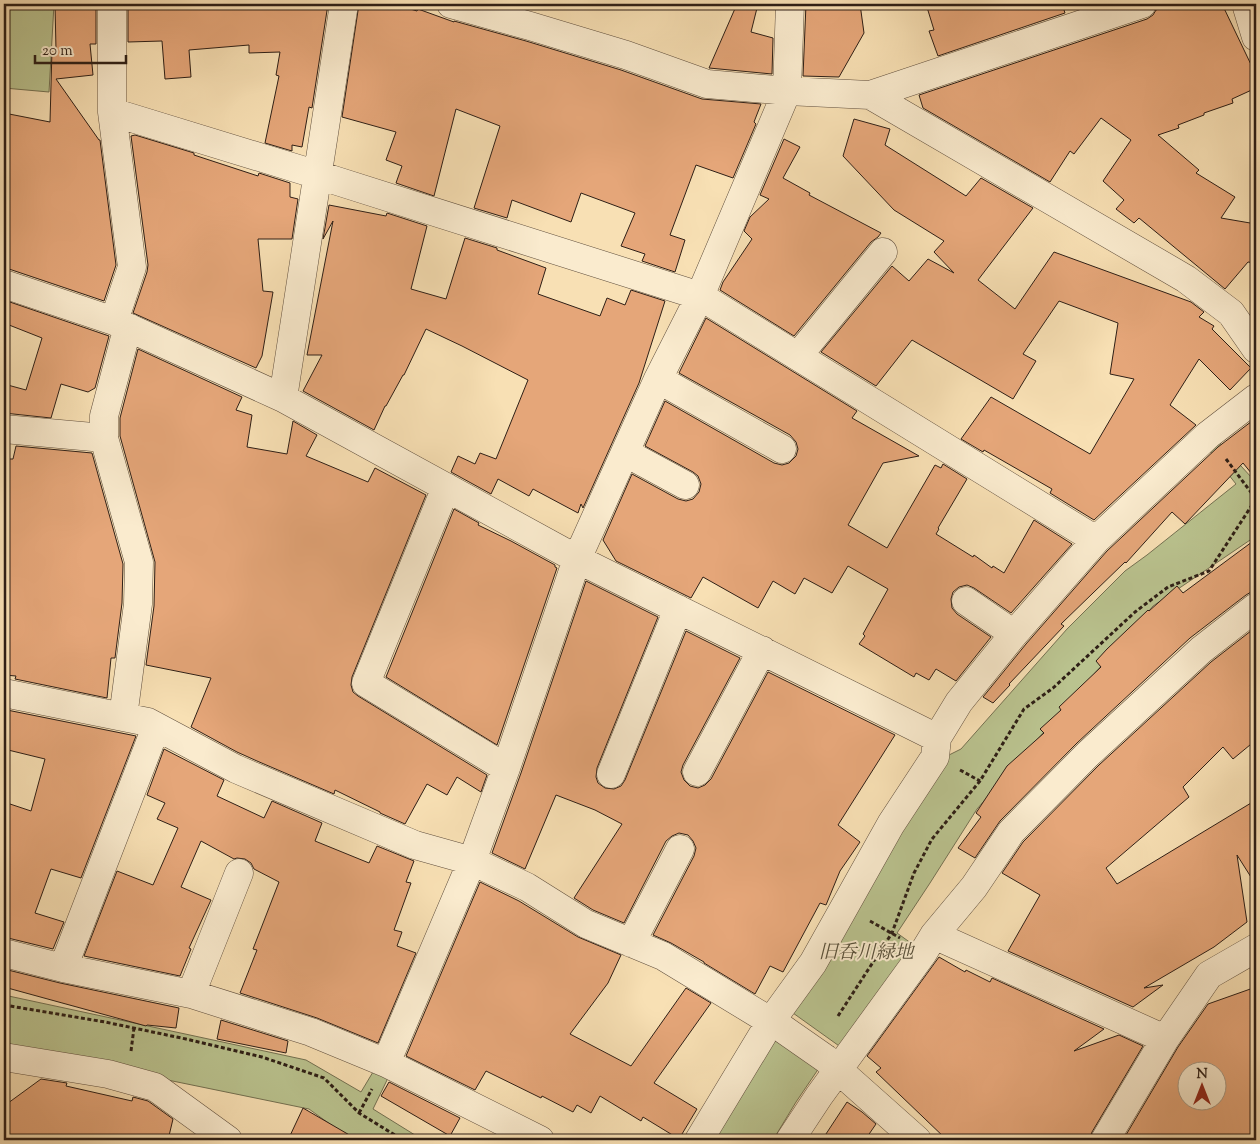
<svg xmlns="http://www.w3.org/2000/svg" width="1260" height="1144" viewBox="0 0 1260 1144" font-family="'Sorts Mill Goudy','Noto Serif JP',serif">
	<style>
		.green { fill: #bac38f; stroke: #747152 }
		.building { fill: #e5a679; stroke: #2e1f16; fill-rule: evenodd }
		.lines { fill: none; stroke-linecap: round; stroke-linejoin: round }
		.minor-casing { stroke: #604f3e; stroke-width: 29 }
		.path { stroke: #2e1f16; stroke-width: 3; stroke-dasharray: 4 2.5; stroke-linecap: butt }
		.minor { stroke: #faebce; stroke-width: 28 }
		.minor-bridge-casing { stroke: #604f3e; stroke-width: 29; stroke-linecap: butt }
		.minor-bridge { stroke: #faebce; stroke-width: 28 }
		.labels { text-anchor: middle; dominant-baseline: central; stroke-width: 4; stroke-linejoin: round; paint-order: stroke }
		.park-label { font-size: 19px; font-style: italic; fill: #58503a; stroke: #faebce }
	</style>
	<rect width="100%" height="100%" fill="#f8e0b4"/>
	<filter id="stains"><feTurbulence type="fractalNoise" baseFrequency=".004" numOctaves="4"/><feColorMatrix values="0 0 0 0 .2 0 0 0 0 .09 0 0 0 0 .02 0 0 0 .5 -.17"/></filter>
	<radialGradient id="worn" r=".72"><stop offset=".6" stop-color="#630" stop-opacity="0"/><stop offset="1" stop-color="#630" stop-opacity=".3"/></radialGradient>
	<!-- green -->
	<path class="green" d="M4 4H54L49 92 4 88Z
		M1218 441 1252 478 1256 475V536L1153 606 977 809 930 883 897 933 915 946 842 1048 786 1008 945 757 961 749 1067 629 1125 571 1147 555 1236 484 1209 450Z
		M4 995 306 1060 361 1092 373 1072 388 1078 373 1109 423 1140H352L309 1109 153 1077 4 1052Z
		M774 1034 819 1068 796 1102 773 1140H709Z"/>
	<!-- building -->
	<path class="building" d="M55 4H96V44H90L93 75 56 79 99 140H100L116 265 104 301 9 269H4V113L50 122 52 49 56 50Z
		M128 4H247L248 7 293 6V4H328L312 108 309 107 302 147 292 145V151L265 143 279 76 276 75 280 52 249 53V45L189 50 191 77 165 79 162 41 128 42Z
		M359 4H394L417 11 418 9 454 22V21L526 41 621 70 702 99 761 104 754 122 756 124 733 178 696 165 670 235 685 240 675 272 642 261 645 254 621 246 635 213 581 193 571 222 512 200 507 218 474 208 500 126 456 109 434 196 396 183 402 166 386 160 396 132 342 117Z
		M737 4H758L751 32 773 38 772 74 709 68Z
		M806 4H860L864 33 839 77 803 76Z
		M926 4H1062L1065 13 938 56 929 31 934 30Z
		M1174 4H1222L1256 75V88L1232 99 1233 103 1204 113V115L1178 125 1179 128 1158 135 1199 170 1196 173 1235 197 1221 218 1256 224V263L1248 262 1225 289 1139 218 1134 223 1116 209 1124 200 1103 181 1131 140 1101 118 1074 154 1070 151 1050 182 923 108 919 95 1147 19 1153 15 1156 10Z
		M854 119 890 129 885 145 966 196 981 178 1033 208 978 280 1015 309 1054 252 1191 302 1204 312 1199 317 1214 326 1212 329 1251 368 1230 390 1199 359 1170 405 1196 425 1094 520 1050 493 1052 489 984 450 983 452 961 439 991 397 1090 454 1134 379 1110 374 1118 323 1059 301 1023 354 1036 361 1013 399 912 340 876 386 821 352 892 266 909 281 928 259 954 273 934 252 944 241 894 210 843 156Z
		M135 135 194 153V155L258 176 259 173 290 183V197L298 199 292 239H258L263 291 273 292 262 356 256 368 133 313 147 272 148 265 131 136Z
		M784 139 800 147 783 178 810 193 809 195 881 233 878 237 871 242 794 336 720 290 723 282 752 239 744 231 750 217 769 199 760 195Z
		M329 205 386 216 387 213 427 226 411 289 446 299 465 238 497 248V250L546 268 538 294 600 316 607 298 625 305 631 290 665 301 639 383 583 508 581 504 578 513 533 489 529 496 498 479 491 494 451 472 458 456 475 464 480 453 496 459 528 380 462 346 426 329 404 375H403L386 406H385L374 430 303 391 322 355H307L333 221 323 239Z
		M4 300 109 336 95 388 88 392 61 384 51 418 4 413V384L26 390 42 338 4 323Z
		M706 318 857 411 852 418 919 456 883 463 848 525 887 548 935 465 941 468 943 464 967 479 938 528 939 529 936 534 973 557 974 555 992 568 993 566 1004 573 1034 520 1072 544 1011 613 974 588 967 585 959 587 953 592 951 599 952 608 957 614 991 637 956 681 936 669 929 680 916 673 914 677 859 644 865 636 863 634 888 589 848 566 832 593 804 578 795 594 773 581 758 608 703 577 691 598 616 561 603 540 632 474 678 499 686 501 693 499 699 492 701 484 698 476 693 472 645 446 665 401 774 463 782 465 789 463 796 456 798 449 796 442 790 435 679 373Z
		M138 349 242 397 236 410 252 415 247 447 287 454 293 421 317 435 306 456 368 482 375 468 426 495 352 677 351 685 353 692 358 696 487 775 481 792 457 777 447 795 427 784 405 824 380 813V812L335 790 334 794 257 761 237 752 191 727 211 678 146 665 154 606 155 562 120 436V418Z
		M1256 418V479L1243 463 1185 524 1172 512 1126 563 1125 562 1061 624 1064 626 1009 684 1010 685 993 703 983 697 1026 644 1107 551 1218 447Z
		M16 446 92 453 123 564 122 603 115 658H111L107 698 15 679 16 676 4 675V622L9 591V554H4V501L7 459H13Z
		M454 509 479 523 478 525 511 541 555 565V567L557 568 497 745 386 677Z
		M1256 539V589L1246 595 1190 638 1077 743 1000 821 975 858 958 848 981 817 976 813 1007 766 1044 733 1040 729 1061 710 1059 707 1101 667 1096 661 1107 649 1148 610 1149 611 1177 586 1183 593Z
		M586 581 658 617 597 768 596 777 598 783 605 788 614 789 621 786 625 780 686 631 740 658 683 765 681 772 684 780 690 786 698 788 705 785 711 779 768 672 895 735 838 825 860 842 840 871 826 905 820 903 783 972 770 966 755 994 704 963V962L671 943 653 935 694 856 696 848 693 841 688 835 679 833 672 836 666 841 624 923 593 910 574 898 622 824 595 810 556 795 525 869 492 853 521 773Z
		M1256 627V740L1233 759 1223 747 1183 787 1189 797 1106 868 1117 884 1256 800V885L1237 855 1247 922 1214 947 1144 988 1163 985 1133 1007 1008 951 1040 895 1002 873 1023 842 1099 765 1211 662Z
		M7 710 136 736 81 878 51 869 35 913 64 922 53 949 8 938H4V802L31 811 45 759 4 749V723Z
		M164 749 224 780 217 796 264 818 272 801 322 823 315 841 369 863 377 846 414 861 406 882 411 883 394 930 402 932 397 946 416 953 378 1043 317 1018 240 993 257 950 253 949 279 882 254 869 251 863 245 859 237 858 234 859 201 841 181 887 211 900 189 948 191 949 180 976 84 956 117 871 153 885 178 828 157 819 165 803 147 795Z
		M480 882 519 901 578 937 621 955 608 983 570 1034 631 1066 686 988 711 1003 654 1083 697 1109 679 1139 643 1117 641 1121 600 1096 591 1113 577 1105 573 1112 542 1096 541 1098 486 1071 475 1090 406 1056Z
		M939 957 965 972 966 970 990 982 992 978 1104 1029 1074 1051 1119 1035 1143 1046 1092 1132 1089 1140H947L876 1072 881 1068 867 1056Z
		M4 969 60 983 179 1008 176 1028 147 1025 146 1026 4 987Z
		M1256 987V1140H1123L1178 1047 1208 1004ZM1188 1072H1218V1102H1188Z
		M221 1020 288 1041 286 1053 217 1039Z
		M41 1079 67 1083 66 1086 132 1101 133 1097 148 1101 173 1119 168 1140H4V1106Z
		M389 1082 460 1118 450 1136 381 1096Z
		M847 1102 862 1112 876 1124 865 1140H822Z
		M303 1108 358 1140H288Z"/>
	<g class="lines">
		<!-- minor casing -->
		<g class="minor-casing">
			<path id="minor" d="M112 4V112L132 267 114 321
				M451 4 530 26 626 55 707 84 787 91 870 95 1142 4
				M1246 4 1256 37
				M870 95 1186 279 1231 313 1256 349
				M112 112 318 175 700 296 1096 540
				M4 284 114 321 283 398 577 559 937 738
				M798 356 883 252
				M658 379 782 449
				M283 398 344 4
				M4 429 104 438
				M626 453 685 485
				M446 487 366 683 506 768
				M966 601 1014 634
				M4 693 148 722 236 769 415 845 472 861 527 887 586 924 663 956 783 1029
				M123 717 138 604 139 562 104 438V416L124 341 130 328
				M697 772 762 650
				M611 774 678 609
				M934 935 1165 1039
				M631 943 680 849
				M4 953 63 968 191 994 311 1032 386 1063 540 1140
				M63 968 156 727
				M191 994 239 873
				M4 1057 108 1074 155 1087 228 1140
				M826 1059 917 1140
				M386 1063 472 861 506 768 577 559 658 379 700 296 787 91 790 4
				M699 1140 771 1021 813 963 891 824 935 757 937 738 959 702 1014 634 1096 540 1208 435 1256 398
				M790 1140 819 1096 923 953 934 935 974 887 1011 832 1088 754 1201 650 1256 607
				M1105 1140 1165 1039 1209 975 1256 948"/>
		</g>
		<!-- path -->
		<path class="path" d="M1226 459 1256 499
			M960 770 980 781
			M870 921 900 938
			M4 1005 105 1022 186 1039 262 1057 324 1078 359 1113 403 1140
			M838 1016 892 933 914 873 932 839 980 781 1024 709 1053 688 1135 612 1168 587 1209 571 1256 499
			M131 1051 134 1028
			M359 1113 372 1089"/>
		<!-- minor -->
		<use href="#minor" class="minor"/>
		<!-- minor-bridge casing -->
		<g class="minor-bridge-casing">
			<path id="minor-bridge" d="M783 1029 826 1059"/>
		</g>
		<!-- minor-bridge -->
		<use href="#minor-bridge" class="minor-bridge"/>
	</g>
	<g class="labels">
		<!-- park labels -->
		<g class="park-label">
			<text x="866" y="953">旧呑川緑地</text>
		</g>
	</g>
	<!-- margin -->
	<rect width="1260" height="1144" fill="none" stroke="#f8e0b4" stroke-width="20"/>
	<rect x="5" y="5" width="1250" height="1134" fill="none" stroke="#2e1f16" stroke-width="2.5"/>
	<rect x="10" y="10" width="1240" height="1124" fill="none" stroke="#2e1f16"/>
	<!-- north arrow -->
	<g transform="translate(1202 1086)"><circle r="24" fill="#faebce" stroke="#a89984"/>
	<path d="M0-4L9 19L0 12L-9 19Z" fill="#8f2418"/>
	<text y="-8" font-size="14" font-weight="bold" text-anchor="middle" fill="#2e1f16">N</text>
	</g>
	<!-- scale -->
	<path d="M35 55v8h91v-8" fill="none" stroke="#2e1f16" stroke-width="2.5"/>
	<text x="42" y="55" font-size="15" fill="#2e1f16" stroke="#faebce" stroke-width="4" paint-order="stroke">20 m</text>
	<rect width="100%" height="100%" filter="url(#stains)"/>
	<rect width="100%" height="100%" fill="url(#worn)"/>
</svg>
